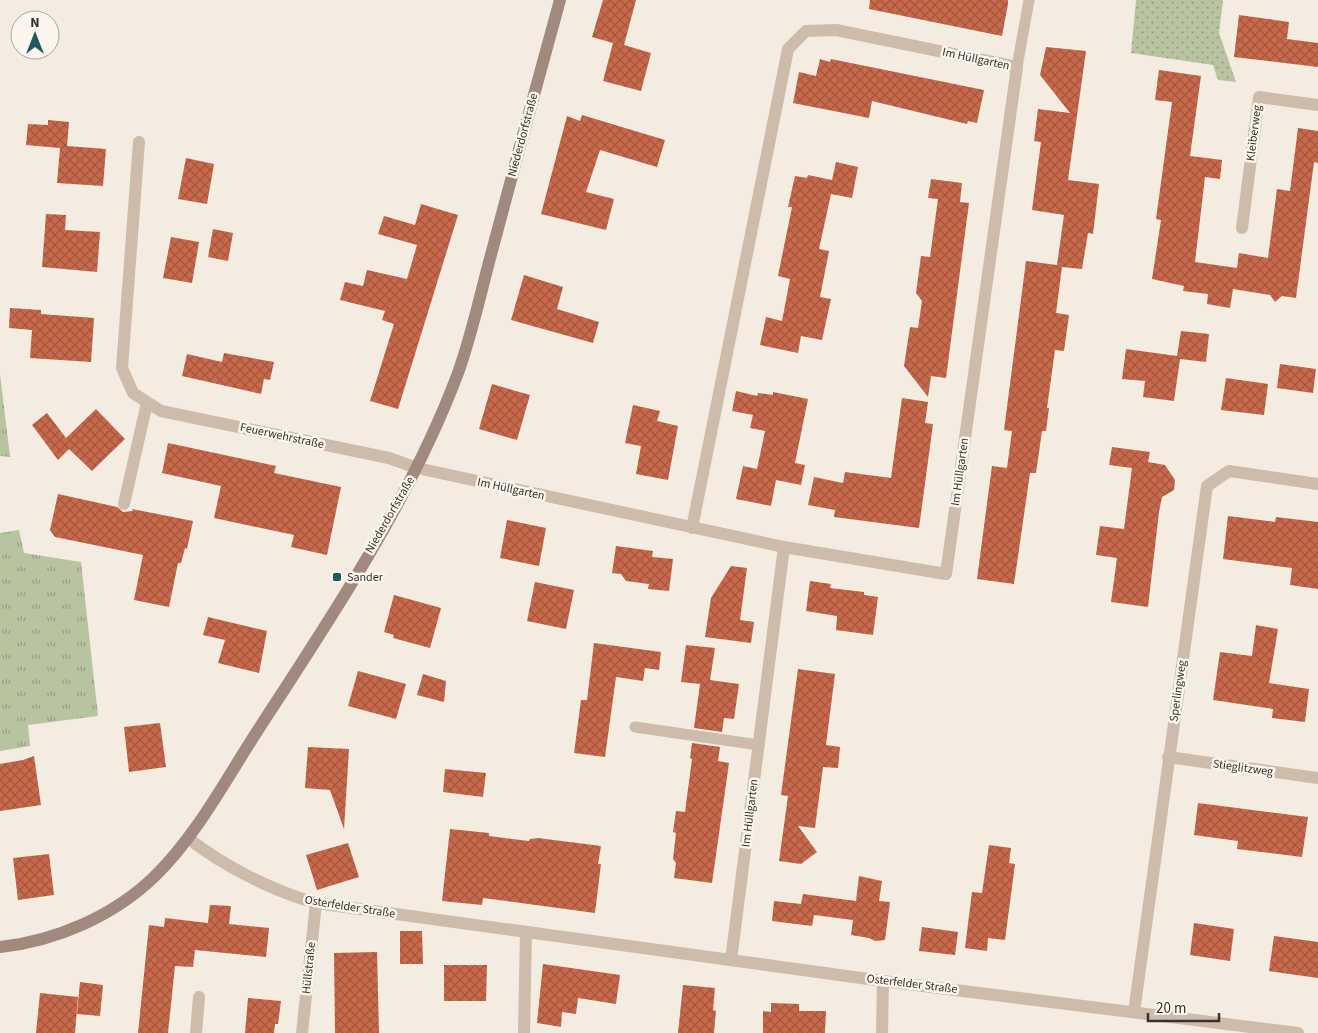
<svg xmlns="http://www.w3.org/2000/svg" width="1318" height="1033" viewBox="0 0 1318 1033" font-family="'Source Sans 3',sans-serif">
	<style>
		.grass { fill: url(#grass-tufts) }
		.park { fill: url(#park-dots) }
		.building { fill: url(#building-cross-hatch) }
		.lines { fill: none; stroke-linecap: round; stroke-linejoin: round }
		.service { stroke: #cdbbac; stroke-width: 11 }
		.minor { stroke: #cdbbac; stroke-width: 12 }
		.secondary { stroke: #a18a7d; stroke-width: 12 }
		.poi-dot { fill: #1f5a5e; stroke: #fbf5ee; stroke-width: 2 }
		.labels { text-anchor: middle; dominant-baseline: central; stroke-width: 5; stroke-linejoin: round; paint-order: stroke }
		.street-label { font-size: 12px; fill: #3b302b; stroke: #fbf5ee }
		.poi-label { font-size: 12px; fill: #3b302b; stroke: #fbf5ee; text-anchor: start }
	</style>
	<defs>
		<pattern id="grass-tufts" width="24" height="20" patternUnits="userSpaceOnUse" patternTransform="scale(1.25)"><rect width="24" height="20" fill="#b8c4a0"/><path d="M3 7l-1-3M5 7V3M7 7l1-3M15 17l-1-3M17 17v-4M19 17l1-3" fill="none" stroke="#97a083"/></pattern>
		<pattern id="park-dots" width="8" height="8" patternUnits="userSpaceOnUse" patternTransform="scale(1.25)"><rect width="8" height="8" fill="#b8c4a0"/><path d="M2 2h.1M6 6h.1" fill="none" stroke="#97a083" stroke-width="1.8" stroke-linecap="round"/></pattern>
		<pattern id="building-cross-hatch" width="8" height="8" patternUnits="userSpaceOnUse" patternTransform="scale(1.25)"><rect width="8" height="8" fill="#c8694b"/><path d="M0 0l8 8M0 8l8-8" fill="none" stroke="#a4573f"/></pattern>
	</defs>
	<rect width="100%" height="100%" fill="#f4ebe1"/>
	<!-- grass -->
	<path class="grass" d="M0 374 10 457 0 456Z
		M19 530 24 553 81 562 98 716 28 725 30 746 0 751V533Z"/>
	<!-- park -->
	<path class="park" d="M1136 0H1223L1219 33 1236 82 1218 80 1213 65 1131 53Z"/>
	<!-- building -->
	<path class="building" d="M603 0H636L624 45 651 53 641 91 603 81 613 43 592 37Z
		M870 0H1008V4L1002 36 869 9Z
		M1239 15 1289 22 1287 39 1318 43V67L1234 57Z
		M1046 47 1086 51 1068 180 1099 184 1093 234 1088 233 1082 269 1062 267 1056 313 1069 315 1064 351 1055 350 1047 408H1049L1046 431H1042L1036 473H1030L1014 584 977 579 992 466 1007 468 1012 431 1004 430 1026 261 1057 265 1064 215 1032 210 1041 142 1034 141 1038 109 1070 113 1040 75Z
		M820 59 830 62 831 59 984 90 977 123 968 121 967 124 872 101 869 118 793 103 799 72 816 76Z
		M1159 70 1201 76 1190 156 1222 160 1220 179 1205 177 1195 262 1237 268 1239 253 1268 258 1277 189 1290 191 1298 128 1318 131V163L1314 162 1296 298 1282 296 1275 302 1270 295 1233 289 1230 308 1207 304 1208 294 1183 291 1184 286 1152 279 1161 220 1156 219 1172 102 1155 100Z
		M582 115 665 140 657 167 600 150 586 192 614 199 606 230 541 214 567 116 580 121Z
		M48 120 69 122 67 146 106 149 103 186 57 183 60 148 26 145 28 124 48 125Z
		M186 158 214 164 207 204 178 199Z
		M836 162 858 167 852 198 831 194 819 249 829 251 820 297 831 299 822 340 801 336 798 353 760 345 766 317 782 321 790 279 778 276 792 207H788L795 176 807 178 808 175 832 180Z
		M931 179 962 183 960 202 969 203 946 378 931 376 928 397 904 366 910 327 918 328 922 301 916 293 921 256 930 257 938 199 928 198Z
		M421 204 458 215 398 409 370 401 394 324 382 320 385 311 340 300 345 282 363 286 367 270 407 279 417 245 378 234 384 216 415 225Z
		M46 214 66 215 65 230 100 232 97 272 42 267Z
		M213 229 233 233 228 261 208 257Z
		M171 237 199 242 192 283 163 278Z
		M524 275 563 287 557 309 599 322 593 343 511 320Z
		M10 308 41 310V314L94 318 91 362 30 358 32 330 9 328Z
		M1181 331 1209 334 1206 362 1180 359 1174 401 1143 397 1145 381 1122 379 1126 349 1177 356Z
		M224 353 274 362 270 380 264 379 261 394 182 376 187 354 222 362Z
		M1280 364 1316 369 1313 393 1277 388Z
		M1226 378 1268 384 1264 415 1221 410Z
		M492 384 530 395 517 440 479 429Z
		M736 391 757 396 758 393 773 395V392L808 399 795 463 805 465 801 485 776 480 771 506 736 499 743 466 757 469 765 431 750 428 753 415 732 411Z
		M902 398 928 402 925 423 933 424 919 528 834 517 835 510 808 505 814 477 843 483 845 472 891 478Z
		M633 405 660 411 657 421 678 426 668 480 636 474 641 446 625 443Z
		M96 409 125 439 92 471 69 449 58 460 32 425 47 413 66 438Z
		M168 443 276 466 274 473 341 487 327 555 291 547 294 535 214 518 221 486 162 473Z
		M1112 447 1150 452 1148 462 1165 465 1175 480 1174 490 1162 497 1159 512 1148 607 1111 602 1117 558 1096 555 1100 526 1124 529 1132 468 1109 465Z
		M58 494 117 507 123 512 133 511 132 509 193 521 187 549 185 548 181 563H178L169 607 134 600 143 555 55 537 50 530Z
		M1228 516 1275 522 1276 517 1318 522V589L1290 585 1292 568 1223 559Z
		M507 520 546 528 539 566 500 558Z
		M616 546 653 551 652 557 673 559 669 591 648 589 649 584 626 581 621 574 612 573Z
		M731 566 747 568 740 620 754 622 751 643 705 637 711 598Z
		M810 581 831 584 830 588 864 592V595L878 597 873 635 836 630 837 616 806 611Z
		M535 582 574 590 566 629 527 621Z
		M394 595 441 608 430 648 393 638 394 635 384 632Z
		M208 617 267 631 259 673 218 663 225 640 203 635Z
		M1256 625 1278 629 1269 683 1309 689 1305 722 1272 718 1273 709 1213 700 1220 652 1252 656Z
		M594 643 661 652 659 670 645 668 643 681 616 677 605 757 574 753 581 700H587Z
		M686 645 715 648 710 680 739 684 734 719 724 718 722 732 694 728 700 684 681 682Z
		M798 669 835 674 826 745 840 747 838 768 823 767 815 828 798 826 817 852 801 864 779 861 788 796 781 795Z
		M358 671 406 684 396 719 348 706Z
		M423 674 446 681 444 702 417 695Z
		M160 723 166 767 129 772 124 727Z
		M692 743 720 747 718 761 729 763 712 883 674 878 676 863 673 859 676 833 673 832 676 811 685 812 692 759 690 758Z
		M308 747 349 749 344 829 330 790 305 788Z
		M34 756 41 805 0 811V764L23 760Z
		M445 769 486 773 483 797 443 792Z
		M1198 803 1308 817 1302 857 1237 849 1238 841 1194 835Z
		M450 829 489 833V836L529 841 530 839 538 838 601 846 598 864H601L595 913 483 898 482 905 442 901Z
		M348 843 359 877 317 890 306 855Z
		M989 845 1011 848 1009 863 1015 864 1005 940 988 938 987 951 965 948 972 892 982 893Z
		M49 854 54 895 18 900 13 858Z
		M859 876 882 881 879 901 890 902 885 940 875 941 869 938 851 935 853 920 814 915 812 926 772 921 774 901 801 904 803 894 856 901Z
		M210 905 231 906 229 924 269 928 266 957 195 950 193 967 175 966 168 1033H138L149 925 164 927 165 918 208 923Z
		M1194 923 1234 929 1230 961 1190 955Z
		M922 927 958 932 955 955 919 951Z
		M400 931H422L423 964H400Z
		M1274 936 1318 942V978L1269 971Z
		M377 952 379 1033H335L334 953Z
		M543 964 620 975 616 1004 578 998 576 1014 562 1012 561 1027 537 1023Z
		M444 965H487L486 1001H444Z
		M80 982 103 985 100 1016 77 1014Z
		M683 985 715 988 713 1010 716 1011 714 1033H678Z
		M40 993 78 997 75 1033H36Z
		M248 998 281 1001 278 1024H275L274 1033H245Z
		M771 1003 799 1004V1011H826L825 1033H763V1011L771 1012Z"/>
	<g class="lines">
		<!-- service -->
		<path class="service" d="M1017 67 1029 0
			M635 727 759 745"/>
		<!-- minor -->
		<path class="minor" d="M139 142 122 368 133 393 161 411 389 458 417 468 784 547 946 574 1017 67 836 30 806 31 788 49 692 528
			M1242 228 1259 97 1318 105
			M124 504 147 403
			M1168 757 1318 778
			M188 838C223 866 273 891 316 903L883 981 1298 1033
			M731 960 784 547
			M1134 1012 1207 486 1229 471 1318 484
			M196 1033 199 997
			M302 1033 316 903
			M524 1033 526 933
			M882 1033 883 981"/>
		<!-- secondary -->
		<path class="secondary" d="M0 947C56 941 114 916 155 876 197 835 226 779 258 730 332 616 410 501 458 373 472 334 481 291 492 251 514 167 537 84 560 0"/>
	</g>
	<!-- markers -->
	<rect class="poi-dot" x="332" y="572" width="10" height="10" rx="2.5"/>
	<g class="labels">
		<!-- street labels -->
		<g class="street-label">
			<text transform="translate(976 59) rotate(12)">Im Hüllgarten</text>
			<text transform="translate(1254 133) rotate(-83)">Kleiberweg</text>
			<text transform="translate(523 135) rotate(-75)">Niederdorfstraße</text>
			<text transform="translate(282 436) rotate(12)">Feuerwehrstraße</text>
			<text transform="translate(960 472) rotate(-82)">Im Hüllgarten</text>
			<text transform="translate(511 489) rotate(12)">Im Hüllgarten</text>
			<text transform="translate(390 515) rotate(-60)">Niederdorfstraße</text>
			<text transform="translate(1178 691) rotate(-82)">Sperlingweg</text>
			<text transform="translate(1243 768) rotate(8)">Stieglitzweg</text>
			<text transform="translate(750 813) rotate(-83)">Im Hüllgarten</text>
			<text transform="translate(350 907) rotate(9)">Osterfelder Straße</text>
			<text transform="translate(309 968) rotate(-84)">Hüllstraße</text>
			<text transform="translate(912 984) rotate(7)">Osterfelder Straße</text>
		</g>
		<!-- poi labels -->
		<g class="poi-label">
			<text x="347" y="577">Sander</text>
		</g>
	</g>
	<!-- north arrow -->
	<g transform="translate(35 35)"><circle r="24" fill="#fbf5ee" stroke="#aea6a0"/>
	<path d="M0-4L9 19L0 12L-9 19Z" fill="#1f5a5e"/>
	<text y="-8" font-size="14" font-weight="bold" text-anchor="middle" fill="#3b302b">N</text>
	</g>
	<!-- scale -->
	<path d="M1148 1013v8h71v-8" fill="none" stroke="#3b302b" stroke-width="2.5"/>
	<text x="1156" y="1013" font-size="15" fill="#3b302b" stroke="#fbf5ee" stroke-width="4" paint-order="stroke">20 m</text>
</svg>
